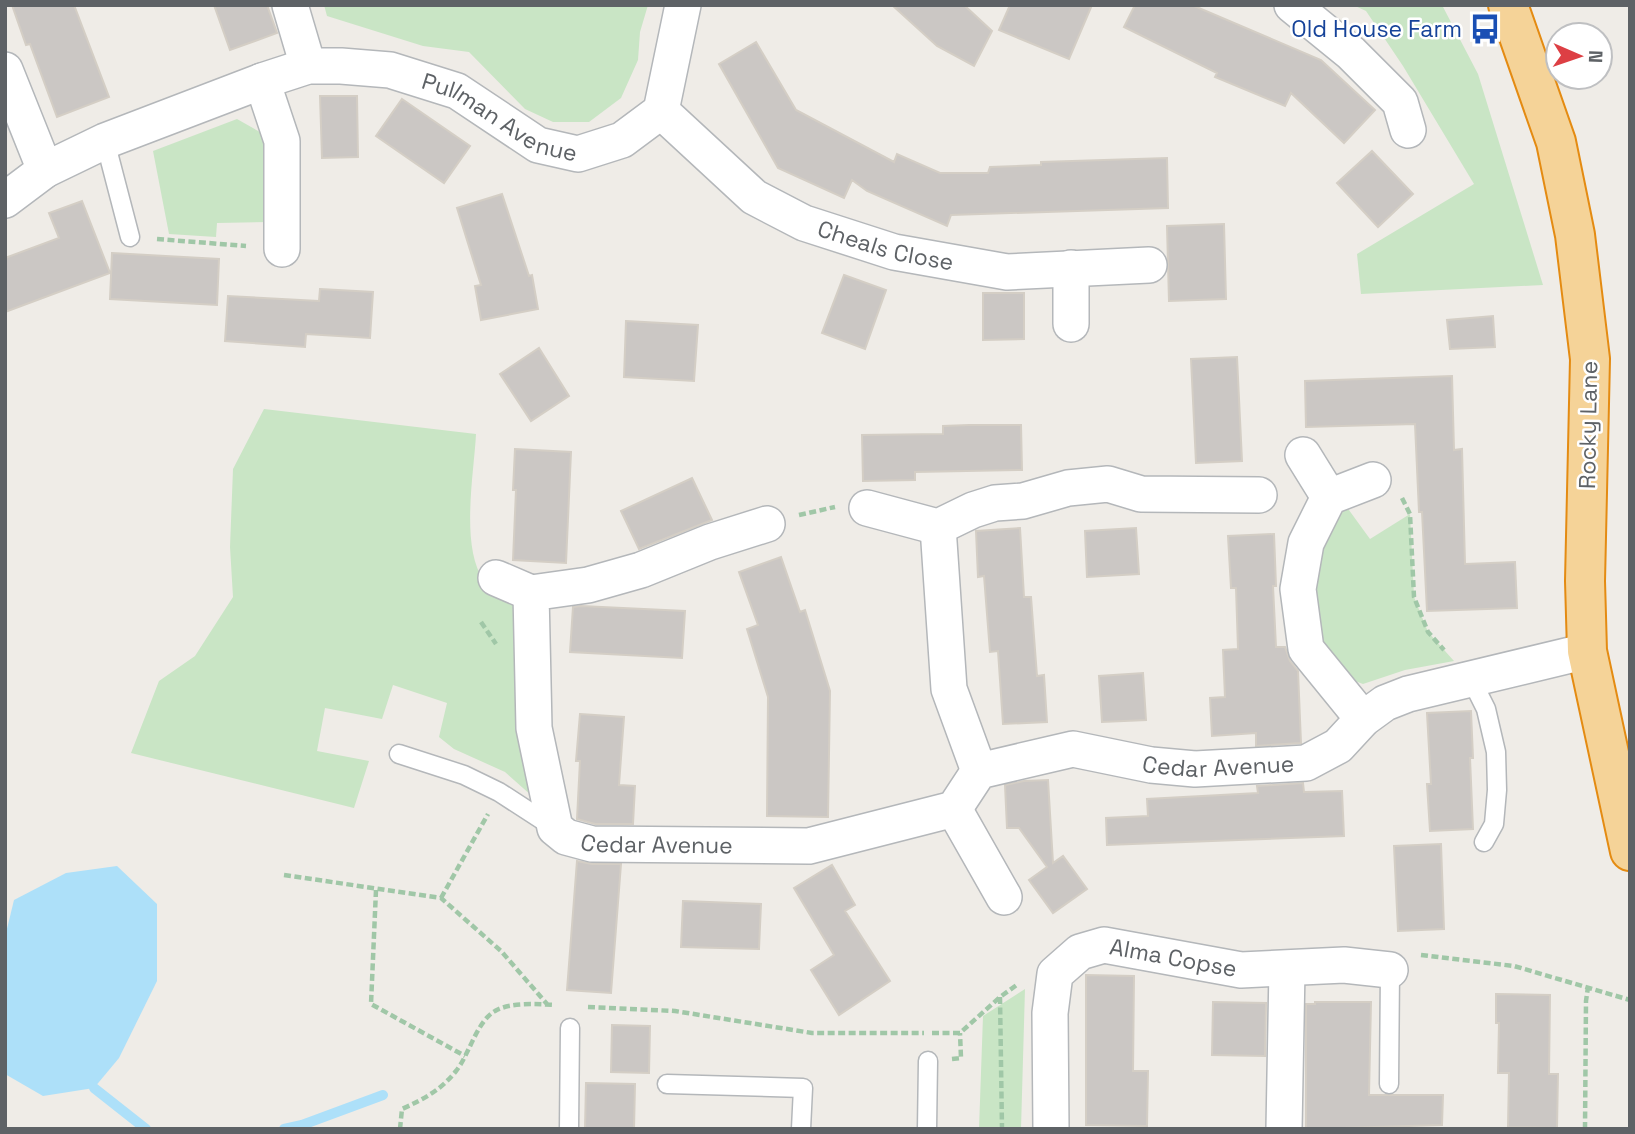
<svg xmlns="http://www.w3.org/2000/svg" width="1635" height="1134" viewBox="0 0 1635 1134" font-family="'Space Grotesk',sans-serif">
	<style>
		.green { fill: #c9e5c5 }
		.water { fill: #ade0f9 }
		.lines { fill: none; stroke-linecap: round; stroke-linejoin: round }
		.stream { stroke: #ade0f9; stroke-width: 10 }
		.building { fill: #cbc7c4; stroke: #d4cec5; stroke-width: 2 }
		.lane-casing { stroke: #b4b7ba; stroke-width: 21 }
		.street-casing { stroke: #b4b7ba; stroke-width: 38 }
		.highway-casing { stroke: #e48b12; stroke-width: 42 }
		.path { stroke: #a0c7a7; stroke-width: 4.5; stroke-dasharray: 7 3.5; stroke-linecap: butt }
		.lane { stroke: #fff; stroke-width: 18 }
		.street { stroke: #fff; stroke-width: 35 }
		.highway { stroke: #f5d398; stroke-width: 38 }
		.labels { text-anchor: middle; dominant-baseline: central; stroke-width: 5; stroke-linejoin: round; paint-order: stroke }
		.transit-label { font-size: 23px; fill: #164399; stroke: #fff; text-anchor: end }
		.street-label { font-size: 23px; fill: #5e6266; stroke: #fff }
	</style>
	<rect width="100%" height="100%" fill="#efece7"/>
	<!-- green -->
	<path class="green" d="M324 5H648L640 32 638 60 621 98 589 122H553L525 109 469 52 423 46 327 16Z
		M1353 5H1442L1478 74 1543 285 1361 294 1357 254 1474 184 1403 66 1366 11Z
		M237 119 267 136 270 222 217 223 216 237 169 234 153 151Z
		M264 409 476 434C474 474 460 547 484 581 491 592 507 601 518 609L532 796 505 772 454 749 439 737 447 703 393 685 382 719 325 708 317 751 369 761 354 808 131 753 159 681 195 656 233 597 230 547 233 469Z
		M1346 506 1370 539 1410 514 1414 597 1428 632 1454 661 1405 670 1363 684 1347 678 1315 638 1306 604 1320 531Z
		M1025 989 1021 1129H979L983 1016Z"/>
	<!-- water -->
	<path class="water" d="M117 866 157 904V981L119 1058 94 1088 43 1096 5 1074V937L14 900 66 873Z"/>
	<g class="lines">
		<!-- stream -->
		<path class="stream" d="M94 1088 146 1129
			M284 1129 302 1125 383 1095"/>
	</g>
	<!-- building -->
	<path class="building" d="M12 5H74L109 97 57 117 30 44 26 45Z
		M214 5H267L277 33 230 50Z
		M892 5H964L992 31 974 66 937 46Z
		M1010 5H1092L1069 59 999 30Z
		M1135 5H1192L1321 60 1375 110 1344 143 1291 93 1285 106 1215 77 1217 73 1124 27Z
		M756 42 796 110 894 162 897 154 940 173H988L990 167 1041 165V162L1167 158 1168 208 951 215 947 226 867 191 852 180 844 198 778 168 719 64Z
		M320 96H357L358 157 322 158Z
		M402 99 470 146 444 183 376 136Z
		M1372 151 1413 194 1378 227 1337 183Z
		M502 194 529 276 532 275 538 309 481 320 475 286 481 285 457 208Z
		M82 201 110 273 5 312V258L59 238 49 213Z
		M1224 224 1226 299 1169 301 1167 226Z
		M112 253 219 259 217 305 110 299Z
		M844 275 886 290 865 349 822 333Z
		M320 289 373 292 370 338 306 334 305 347 225 341 228 296 319 301Z
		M983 293H1024V339L983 340Z
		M1493 316 1495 347 1450 349 1447 320Z
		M626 321 698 325 694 381 624 377Z
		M539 348 569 396 531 421 500 374Z
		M1237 357 1242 461 1196 463 1191 359Z
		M1452 376 1454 450 1462 449 1465 564 1515 562 1517 608 1427 611 1422 512H1419L1415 424 1306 427 1305 381Z
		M969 425H1021L1022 470 915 472V480L863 481 862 435 943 434V426Z
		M515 449 571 452 566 563 513 560 516 490H513Z
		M692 478 712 520 639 549 621 511Z
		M1020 528 1024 597H1031L1037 676 1044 675 1047 722 1003 724 998 651 990 652 984 576 978 577 976 531Z
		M1136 528 1139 574 1087 577 1085 531Z
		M1274 534 1276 586H1273L1276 647H1285L1290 661 1298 671 1301 743 1256 746V733L1212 736 1210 698 1225 697 1223 650 1238 649 1236 588H1231L1228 536Z
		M781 557 800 612 805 610 830 691 828 817 767 816 768 697 747 629 758 625 739 572Z
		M581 606 685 611 682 658 570 652 573 607Z
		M1143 673 1146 720 1102 722 1099 676Z
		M1471 711 1473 758H1470L1473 829 1430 831 1427 784H1431L1427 713Z
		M580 714 624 717 619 785 635 786 633 824H595L577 819 580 761H576Z
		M1048 780 1053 863 1063 856 1087 889 1053 913 1029 880 1047 867 1019 828H1007L1005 785 1024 781Z
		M1303 783 1304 792 1342 791 1344 836 1107 845 1106 818 1148 816 1147 799 1258 793 1257 786Z
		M1441 844 1444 929 1398 931 1394 846Z
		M577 861 592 864H621L611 993 567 990Z
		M832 865 855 905 845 911 890 981 839 1015 811 970 834 955 794 888Z
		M683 901 761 904 759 949 681 947Z
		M1086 975 1134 976 1133 1071H1148L1147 1126 1086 1125Z
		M1496 994 1550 995 1549 1074H1558L1557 1128 1508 1127 1509 1073H1498L1499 1023H1496Z
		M1213 1002 1266 1003 1265 1056 1212 1055Z
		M1315 1002H1371L1369 1095H1443L1442 1125 1306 1129V1004H1315Z
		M612 1025 650 1026 649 1073 611 1072Z
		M586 1083 635 1084 634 1129H585Z"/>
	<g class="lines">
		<!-- lane casing -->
		<g class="lane-casing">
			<path id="lane" d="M105 141 130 237
				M1471 679 1486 709 1496 752 1497 790 1494 824 1484 842
				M399 754 464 775 499 792 553 827
				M667 1084 803 1088 801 1129
				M1389 1084 1390 970
				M569 1129 570 1028
				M927 1129 928 1061"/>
		</g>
		<!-- street casing -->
		<g class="street-casing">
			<g id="street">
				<path d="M290 5 308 66"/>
				<path d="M1292 5 1351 53 1400 102 1408 130"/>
				<path d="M5 70 45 170"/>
				<path d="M262 81 282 141V249"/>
				<path id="s1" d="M661 111 754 197 804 223 894 252 1007 272 1149 265"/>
				<path id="s2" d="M5 200 45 170 105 141 262 81 308 66H341L390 70 457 91 538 145 578 154 622 140 661 111 683 5"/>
				<path d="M1071 324V268"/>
				<path d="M1303 455 1329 497"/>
				<path d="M867 508 938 527 973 510 995 503 1023 501 1068 488 1108 484 1141 494 1259 495"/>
				<path id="s3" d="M767 524 710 542 641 570 588 585 531 593 534 728 555 828 566 837 592 844 809 846 954 809 979 771 1073 749 1151 765 1195 769 1306 763 1338 746 1363 719 1385 703 1408 694 1587 651"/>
				<path d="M938 527 949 689 979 771"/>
				<path d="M496 578 531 593"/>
				<path d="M1363 719 1306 649 1298 589 1306 543 1329 497 1373 480"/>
				<path d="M954 809 1004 897"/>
				<path id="s4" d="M1051 1129 1050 1013 1055 974 1080 952 1104 945 1241 970 1344 965 1390 970"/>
				<path d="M1284 1129 1287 969"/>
			</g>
		</g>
		<!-- highway casing -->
		<g class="highway-casing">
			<path id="highway" d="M1508 5 1556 142 1575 235 1590 359 1585 581 1587 651 1630 851"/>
		</g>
		<!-- path -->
		<path class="path" d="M157 239 246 246
			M1402 498 1410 514 1414 597 1428 632 1444 650
			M799 515 835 507
			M481 622 496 644
			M284 875 441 898 501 951 547 1004
			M376 890 371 1004 465 1056
			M441 898 488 814
			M1421 955 1514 966 1630 1000
			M1000 997 1002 1129
			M588 1007 675 1011 812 1033H924
			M932 1033H960L1000 997 1018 984
			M952 1059 961 1058 960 1033
			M400 1129 402 1109C424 1099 441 1090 456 1071 469 1055 477 1021 495 1011 510 1002 538 1004 554 1005
			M1585 1129 1586 1001 1588 987"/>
		<!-- lane -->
		<use href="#lane" class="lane"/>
		<!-- street -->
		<use href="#street" class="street"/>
		<!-- highway -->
		<use href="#highway" class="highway"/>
	</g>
	<!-- icons -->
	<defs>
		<g id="bus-bare" transform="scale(2.415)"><path d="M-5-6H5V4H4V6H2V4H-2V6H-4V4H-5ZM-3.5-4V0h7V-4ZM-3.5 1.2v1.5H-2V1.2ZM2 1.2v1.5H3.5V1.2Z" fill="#1a4fb4" stroke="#fff" stroke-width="2.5" paint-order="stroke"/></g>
	</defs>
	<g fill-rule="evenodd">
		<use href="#bus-bare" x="1485" y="29"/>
	</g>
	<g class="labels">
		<!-- transit labels -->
		<g class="transit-label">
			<text x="1462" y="29">Old House Farm</text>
		</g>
		<!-- street labels -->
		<g class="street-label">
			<text stroke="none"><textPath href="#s2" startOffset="536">Pullman Avenue</textPath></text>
			<text stroke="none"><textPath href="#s1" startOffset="268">Cheals Close</textPath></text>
			<text transform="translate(1588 425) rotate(-89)">Rocky Lane</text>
			<text stroke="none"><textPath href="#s3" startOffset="1181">Cedar Avenue</textPath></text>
			<text stroke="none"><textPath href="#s3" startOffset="590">Cedar Avenue</textPath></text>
			<text stroke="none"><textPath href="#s4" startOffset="284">Alma Copse</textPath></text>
		</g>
	</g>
	<!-- border -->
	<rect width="1635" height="1134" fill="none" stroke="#5e6266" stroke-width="14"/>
	<!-- north arrow -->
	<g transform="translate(1579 56) rotate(92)"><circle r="33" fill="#ffffff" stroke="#bfc0c2" stroke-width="2"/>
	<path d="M0-5L12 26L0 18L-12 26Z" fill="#dd3f44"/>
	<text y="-10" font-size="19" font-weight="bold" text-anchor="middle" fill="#5e6266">N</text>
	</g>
</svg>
